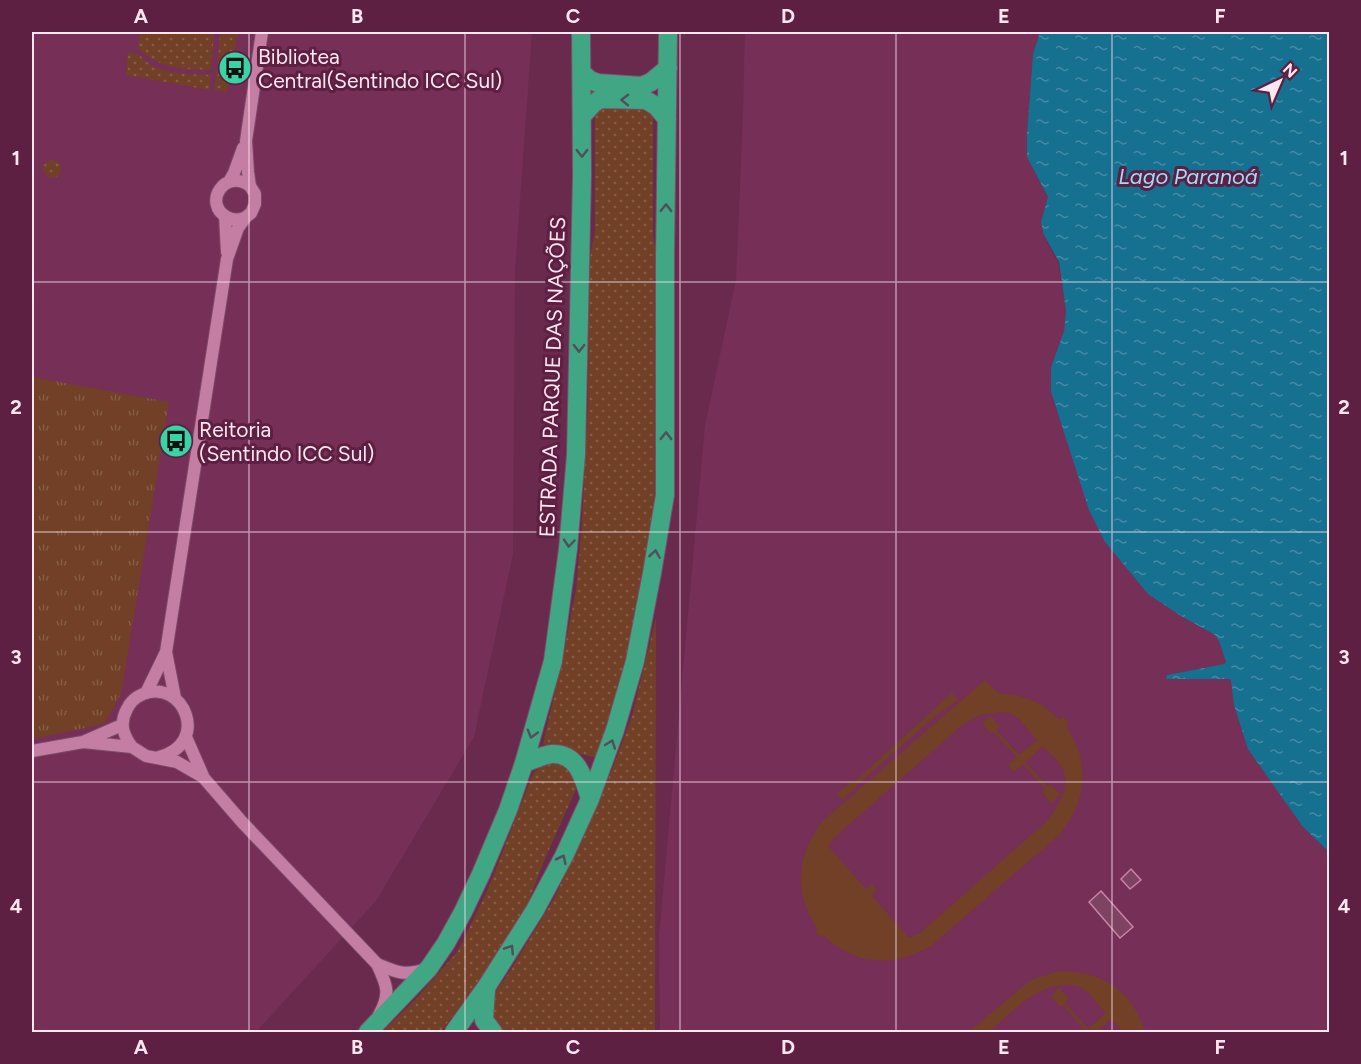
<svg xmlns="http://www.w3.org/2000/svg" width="1361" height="1064" viewBox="0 0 1361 1064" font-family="Figtree,sans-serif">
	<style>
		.built { fill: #762f57 }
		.grass { fill: url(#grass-dots) }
		.park { fill: url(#park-tufts) }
		.garden { fill: #714026; fill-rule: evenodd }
		.water { fill: url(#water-ripples) }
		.building { fill: #7e4262; stroke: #ca82a6; stroke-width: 1.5 }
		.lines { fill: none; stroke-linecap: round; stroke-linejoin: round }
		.minor-casing { stroke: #7d4b68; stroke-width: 14 }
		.highway-casing { stroke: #7d4b68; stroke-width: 20 }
		.minor { stroke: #c57ea3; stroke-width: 12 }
		.highway { stroke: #40a684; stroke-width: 18 }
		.oneway { stroke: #534e59 }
		.grid { fill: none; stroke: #ffe7f2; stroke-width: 1.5; stroke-opacity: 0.55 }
		.labels { text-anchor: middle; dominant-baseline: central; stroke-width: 6; stroke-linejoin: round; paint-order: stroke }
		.poi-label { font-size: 21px; fill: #ffe7f2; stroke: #5d1f42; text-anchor: start }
		.street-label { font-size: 21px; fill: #ffe7f2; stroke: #5d1f42 }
		.water-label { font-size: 22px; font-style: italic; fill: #9ddbf7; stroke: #5d1f42 }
		.neatline { fill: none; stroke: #ffe7f2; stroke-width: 2 }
		.grid-label { font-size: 20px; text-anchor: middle; font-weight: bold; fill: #ffe7f2 }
	</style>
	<defs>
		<pattern id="grass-dots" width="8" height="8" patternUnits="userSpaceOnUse" patternTransform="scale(1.5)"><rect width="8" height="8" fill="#714026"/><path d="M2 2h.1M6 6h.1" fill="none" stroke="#865c46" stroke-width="1.8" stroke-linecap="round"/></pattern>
		<pattern id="park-tufts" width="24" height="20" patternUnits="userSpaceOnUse" patternTransform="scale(1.5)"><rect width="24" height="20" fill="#714026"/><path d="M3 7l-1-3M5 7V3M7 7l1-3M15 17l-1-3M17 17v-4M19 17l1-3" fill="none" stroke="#865c46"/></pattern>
		<pattern id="water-ripples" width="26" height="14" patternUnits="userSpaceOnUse" patternTransform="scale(1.5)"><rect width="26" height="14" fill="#167090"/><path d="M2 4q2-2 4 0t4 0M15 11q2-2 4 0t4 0" fill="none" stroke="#458ba5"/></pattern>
	</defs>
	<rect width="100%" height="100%" fill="#692a4d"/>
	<!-- built -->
	<path class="built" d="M32 32H532L515 272 513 554 474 737 376 901 256 1032H32Z
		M745 32H1040L1033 54 1027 134V157L1048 197 1044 236 1058 262 1066 311 1064 331 1051 367V392L1062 427 1181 616 1215 635 1219 641 1226 662 1224 664 1167 675 1166 679H1230L1232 680 1234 705 1303 827 1329 852V1032H660L659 936 705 425 736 280 743 112Z"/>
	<!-- grass -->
	<path class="grass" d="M140 32H214L211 70C183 69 159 69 138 48Z
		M220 32H241L237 36 227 92 214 90 218 60Z
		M128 52C141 52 142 60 153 66 170 75 192 74 211 75L209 90 126 75Z
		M603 104 653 110V236L658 259 657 478C650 554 636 631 615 705 610 723 603 740 596 758L543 744 562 661 576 590 582 525 588 401 589 262 595 231V113Z
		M43 169a9 9 0 1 1 18 0a9 9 0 1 1-18 0Z
		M656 618 655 1032H503L494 1024 489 1006 492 996 508 974 554 899 612 770 632 716Z
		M547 762 565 763 577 784 576 789 544 861 527 906 521 917C496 957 470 996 440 1032H382L413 1002 458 951 489 887 532 776 535 771Z"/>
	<!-- park -->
	<path class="park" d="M32 377 169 402 121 694 104 724 32 739Z"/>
	<!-- garden -->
	<path class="garden" d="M985 680 998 693 1019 696 1031 700 1042 705 1060 720 1064 717 1069 723 1066 727C1092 762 1086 803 1059 835L932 945C895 968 855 966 823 935L820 937 815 931 818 929C793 893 796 855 823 821ZM1000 712 1010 713 1019 719 1037 740 1019 755 996 730 1000 726 990 716 982 723 991 734 994 732 1017 757 1008 765 1014 772 1023 764 1045 788 1042 792 1051 803 1060 795 1050 784 1047 786 1025 762 1043 746C1049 753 1058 760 1062 768 1072 785 1057 809 1047 821L920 933 909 938 871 895 877 890 872 884 866 889 828 846 835 837 962 725 980 715Z
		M952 693 958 699 944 711 942 710 856 786V787L842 800 837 794 851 781 853 783Z
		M1060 971C1102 971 1133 991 1145 1032H1123L1111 1019 1096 1032H1085L1086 1031 1063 1005 1060 1007 1051 996 1059 988 1069 999 1065 1003 1088 1029 1106 1013C1099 1006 1092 995 1084 989 1077 985 1070 984 1062 985 1032 988 1010 1014 989 1032H969L1028 982 1038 977Z"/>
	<!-- water -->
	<path class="water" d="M1040 32H1329V852L1303 827 1248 749 1234 705 1231 680 1230 679H1166L1167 675 1224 664 1226 662 1219 641 1215 635 1181 616 1148 594 1105 542 1089 510 1051 392V367L1064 331 1066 311 1059 262 1044 235 1041 222 1048 197 1027 157V134L1033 54Z"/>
	<!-- building -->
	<path class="building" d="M1131 869 1141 880 1130 889 1121 879Z
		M1101 891 1133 927 1120 938 1089 902Z"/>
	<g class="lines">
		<!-- minor casing -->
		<g class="minor-casing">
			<path id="minor" d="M229 182 234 173 243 148
				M225 216 227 252
				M246 217C240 220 234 221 227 217 202 204 225 167 250 186
				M166 652 175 698
				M146 693 166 652 227 259 238 228 246 217 251 213 255 204V194L250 186 248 172 246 141 262 32
				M186 737 203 776
				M83 742 132 747 146 756 177 762 203 777 242 822 377 964C387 985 391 994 379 1015
				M132 747C123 735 119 723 127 709 130 702 136 697 143 694 184 678 211 744 159 757
				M32 751 83 742 122 725
				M377 964C398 973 405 976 427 969"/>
		</g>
		<!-- highway casing -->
		<g class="highway-casing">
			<path id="highway" d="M582 73 590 80 598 83 642 86 651 82 668 68
				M582 116 593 104 600 99 646 100 656 106 667 119
				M524 763C533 760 543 755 552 754 578 753 584 779 590 799
				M486 989 484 1020 493 1032
				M368 1032 429 968 446 943 463 912 481 874 508 810 524 763 553 661 568 549 576 455 582 175 581 32
				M454 1032 487 986 535 910 564 856 590 799 615 730 635 661 652 573 665 495V256L668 32"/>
		</g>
		<!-- minor -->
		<use href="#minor" class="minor"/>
		<!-- highway -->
		<use href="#highway" class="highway"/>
	</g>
	<!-- one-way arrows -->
	<defs><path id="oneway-chevron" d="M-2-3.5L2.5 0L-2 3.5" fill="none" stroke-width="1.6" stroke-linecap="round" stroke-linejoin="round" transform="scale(1.5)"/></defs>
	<g class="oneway">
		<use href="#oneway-chevron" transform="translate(625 100) rotate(-179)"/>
		<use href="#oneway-chevron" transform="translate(582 153) rotate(90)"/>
		<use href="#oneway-chevron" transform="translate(666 208) rotate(-89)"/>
		<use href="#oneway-chevron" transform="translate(579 348) rotate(91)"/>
		<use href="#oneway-chevron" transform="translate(666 436) rotate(-89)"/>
		<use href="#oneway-chevron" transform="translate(569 543) rotate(95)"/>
		<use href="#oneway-chevron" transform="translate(655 554) rotate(-81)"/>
		<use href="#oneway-chevron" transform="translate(532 734) rotate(106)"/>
		<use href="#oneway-chevron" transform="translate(611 744) rotate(-70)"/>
		<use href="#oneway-chevron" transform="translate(562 859) rotate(-64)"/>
		<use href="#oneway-chevron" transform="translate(510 949) rotate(-57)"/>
	</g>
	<!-- grid -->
	<path class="grid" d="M249 32V1032M465 32V1032M680 32V1032M896 32V1032M1112 32V1032M32 282H1330M32 532H1330M32 782H1330"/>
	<!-- icons -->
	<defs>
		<g id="bus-disc" transform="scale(1.725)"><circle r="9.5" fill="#38d4a6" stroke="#5d1f42"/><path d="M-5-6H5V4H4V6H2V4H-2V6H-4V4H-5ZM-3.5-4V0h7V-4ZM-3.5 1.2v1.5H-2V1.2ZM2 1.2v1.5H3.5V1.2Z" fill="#111"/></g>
	</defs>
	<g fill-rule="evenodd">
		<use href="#bus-disc" x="235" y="68"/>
		<use href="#bus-disc" x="176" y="441"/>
	</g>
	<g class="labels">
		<!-- poi labels -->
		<g class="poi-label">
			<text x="258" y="56">Bibliotea<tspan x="258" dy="24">Central(Sentindo ICC Sul)</tspan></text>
			<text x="199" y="429">Reitoria<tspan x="199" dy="24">(Sentindo ICC Sul)</tspan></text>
		</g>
		<!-- street labels -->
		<g class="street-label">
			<text transform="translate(552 377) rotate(-88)">ESTRADA PARQUE DAS NAÇÕES</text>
		</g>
		<!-- water labels -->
		<g class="water-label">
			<text x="1188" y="176">Lago Paranoá</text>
		</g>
	</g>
	<!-- border -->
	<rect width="1361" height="1064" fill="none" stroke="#5d1f42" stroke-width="66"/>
	<!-- north arrow -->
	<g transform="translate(1280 81) rotate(44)" stroke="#5d1f42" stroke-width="4.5" paint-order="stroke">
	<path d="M0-4.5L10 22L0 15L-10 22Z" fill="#ffe7f2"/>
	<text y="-9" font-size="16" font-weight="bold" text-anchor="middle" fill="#ffe7f2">N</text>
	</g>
	<rect x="33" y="33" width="1295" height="998" class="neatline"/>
	<g class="grid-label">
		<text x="141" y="23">A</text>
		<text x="357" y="23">B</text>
		<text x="573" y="23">C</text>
		<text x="788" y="23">D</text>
		<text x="1004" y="23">E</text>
		<text x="1220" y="23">F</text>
		<text x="16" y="165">1</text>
		<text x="1344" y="165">1</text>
		<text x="16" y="414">2</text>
		<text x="1344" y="414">2</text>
		<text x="16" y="664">3</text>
		<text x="1344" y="664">3</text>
		<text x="16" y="913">4</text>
		<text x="1344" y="913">4</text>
		<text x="141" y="1054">A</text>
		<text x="357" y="1054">B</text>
		<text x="573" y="1054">C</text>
		<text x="788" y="1054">D</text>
		<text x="1004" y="1054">E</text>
		<text x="1220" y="1054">F</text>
	</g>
</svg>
